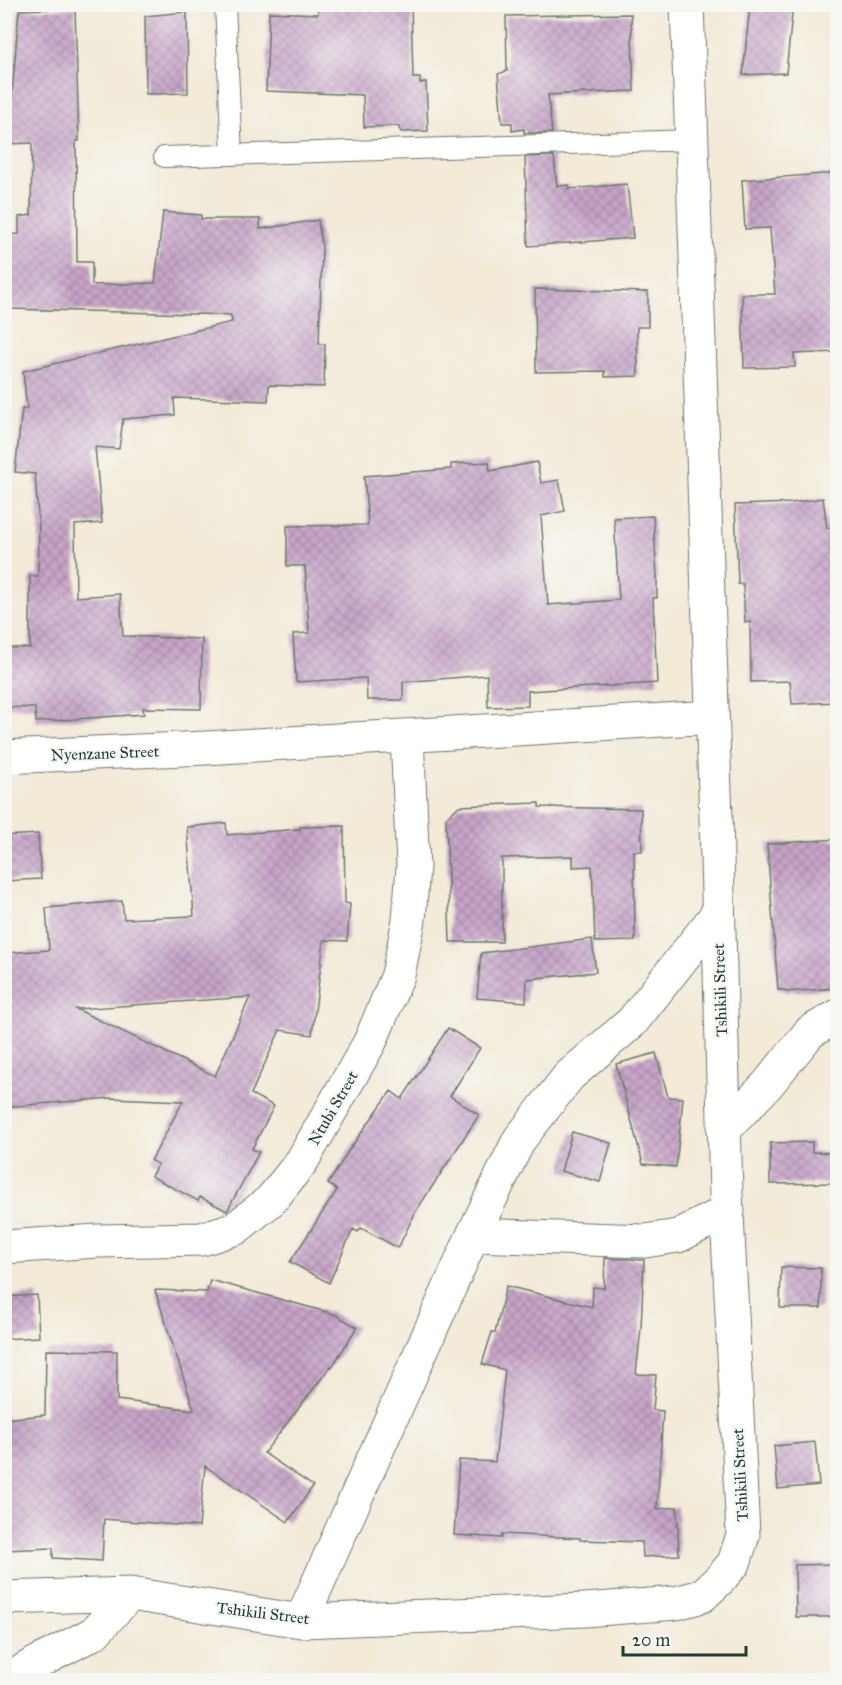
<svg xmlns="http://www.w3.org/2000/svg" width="842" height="1685" viewBox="0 0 842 1685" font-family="'IM FELL Great Primer',serif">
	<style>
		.building { fill: url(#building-cross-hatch); fill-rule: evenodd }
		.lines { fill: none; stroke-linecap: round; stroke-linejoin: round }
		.service-casing { stroke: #697a6d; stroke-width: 22 }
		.minor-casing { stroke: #697a6d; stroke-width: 35 }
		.service { stroke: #fff; stroke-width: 20 }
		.minor { stroke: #fff; stroke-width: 33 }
		.labels { text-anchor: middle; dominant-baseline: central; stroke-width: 5; stroke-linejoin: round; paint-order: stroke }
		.street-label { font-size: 16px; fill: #1f3d34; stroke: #f6f6f2 }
	</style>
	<defs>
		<pattern id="building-cross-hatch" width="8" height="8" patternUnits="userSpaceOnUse" patternTransform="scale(1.5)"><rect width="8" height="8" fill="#c8a4c9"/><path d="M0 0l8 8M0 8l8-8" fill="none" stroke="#a287a4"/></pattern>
	</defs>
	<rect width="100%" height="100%" fill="#f6f6f2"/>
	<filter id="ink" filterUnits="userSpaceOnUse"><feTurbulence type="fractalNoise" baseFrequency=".0167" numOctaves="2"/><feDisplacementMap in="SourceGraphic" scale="12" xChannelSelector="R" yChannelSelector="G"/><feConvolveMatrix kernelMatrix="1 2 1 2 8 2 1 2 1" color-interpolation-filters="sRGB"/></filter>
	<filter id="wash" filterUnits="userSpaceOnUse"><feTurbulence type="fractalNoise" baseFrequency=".008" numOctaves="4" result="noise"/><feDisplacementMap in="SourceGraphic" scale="24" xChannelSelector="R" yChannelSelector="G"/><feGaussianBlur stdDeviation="1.35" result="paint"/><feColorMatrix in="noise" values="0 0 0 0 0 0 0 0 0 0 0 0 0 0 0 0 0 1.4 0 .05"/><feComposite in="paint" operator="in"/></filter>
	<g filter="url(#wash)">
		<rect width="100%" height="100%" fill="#f3ead7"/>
		<g id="blocks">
			<!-- building -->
			<path class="building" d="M411 4 413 78H420V83L426 82 428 131 401 132 398 126 364 127 363 95 266 91 269 12 318 14V7Z
				M750 4H793L786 73 743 75Z
				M75 8 79 141H76L77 262H92V285L155 283 163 212 201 215V219H260V229L318 220 322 247 319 344H325L324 387 269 385 268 401 174 398 175 415 123 419 119 449 95 447 102 523 75 525 76 597 120 594 123 636 202 639 201 709 143 708 144 714 36 722 35 708 4 707V648H30V576H38L39 529 35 474 15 472 22 409H27L23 371 232 322 231 315 10 309 11 304H4V235L19 234V217L31 215 32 143 8 144 19 10Z
				M187 12 188 93 146 94 145 16Z
				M631 14 634 91 548 95 552 133H524V129L512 131V123H502L498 74 507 71 506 16Z
				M554 156 557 186 569 185V189L627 184 633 238 528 246 525 157Z
				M837 173V352L794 354 795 367 744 368 742 294H775L770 228 745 229 742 180Z
				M535 289 648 292V327H637L638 376 605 377V371L536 372Z
				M489 462 490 471 537 462 541 483 559 480 565 511 541 516 548 605 619 600 614 518 653 516 657 575V598H653L657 683 528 691V706L488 707 487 675 403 682V700H367L366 678 296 682 293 634 309 633 305 566H287V526L368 525 364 476 451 469V464Z
				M823 498 827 528H837V702L792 704 790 681 751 682 750 622H745L743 584H738L735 505 791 503Z
				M539 803V807L641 809 642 851H634L635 941 595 942 592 866 573 867V856L502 858V942H450L446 818 459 806Z
				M226 823 227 835 300 829V827L344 826 345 903 350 904 347 941 324 940 312 1035 280 1030 251 1094 274 1106 252 1149 259 1152 227 1211 200 1197 198 1201 151 1176 158 1164 151 1161 183 1101 111 1098 4 1107V953L49 950 46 908 122 901 124 919 194 916 187 827ZM250 997 215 1076 76 1009Z
				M38 834 41 879 4 881V836Z
				M837 839V988L786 992 785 990H778L767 844Z
				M592 939 596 972 527 979 526 1002 477 998 481 953Z
				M448 1028 480 1048 450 1096 479 1115 416 1211 398 1248 361 1228 358 1232 353 1229 329 1283 290 1262 337 1190 328 1184 349 1150 391 1091 402 1099Z
				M656 1053 668 1097 683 1098 676 1167 643 1164 616 1064Z
				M572 1132 611 1143 600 1182 561 1171Z
				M812 1142V1152L837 1153V1183L770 1184V1143Z
				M605 1258 644 1260 641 1328 636 1374 656 1375 653 1410 663 1411 657 1509 677 1507 679 1555 643 1557 642 1542 580 1540V1538L502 1534V1538L454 1535 459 1460 495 1462 505 1370 482 1364 492 1332 495 1333 506 1286 592 1307 593 1287 604 1288Z
				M781 1267 821 1268V1308H780Z
				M210 1280 334 1314 357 1327 332 1367 331 1366 264 1453 313 1486 288 1522 205 1466 199 1527 104 1519 102 1561 53 1558V1548L4 1550V1419L45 1415 46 1350 117 1351V1400L194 1410 155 1290 207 1292Z
				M37 1295 39 1337 4 1339V1297Z
				M815 1442 819 1485 778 1489 774 1446Z
				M835 1564 837 1617H796L795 1565Z"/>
		</g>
	</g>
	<g filter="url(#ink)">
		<use href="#blocks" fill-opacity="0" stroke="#697a6d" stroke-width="1.5"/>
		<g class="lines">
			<!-- service casing -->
			<g class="service-casing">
				<path id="service" d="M225 4 232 155
					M164 157 692 140"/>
			</g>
			<!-- minor casing -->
			<g class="minor-casing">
				<path id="minor" d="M4 757 206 748 712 717
					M724 1130 767 1085 810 1032 838 1016
					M473 1235 645 1241 678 1236 728 1211
					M4 1247 98 1241 202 1239 236 1228 271 1200 302 1161 370 1042 398 975 409 920 413 866 407 736
					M4 1598 130 1594 301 1621 585 1610 676 1603 702 1596 720 1579 734 1563 743 1535 726 1194 716 819 687 4
					M301 1621 473 1235 519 1140 569 1076 632 1022 718 913
					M9 1680 29 1667 94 1633 130 1594"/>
			</g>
			<!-- service -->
			<use href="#service" class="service"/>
			<!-- minor -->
			<use href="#minor" class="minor"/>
		</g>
	</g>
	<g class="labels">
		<!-- street labels -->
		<g class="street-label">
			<text transform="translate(105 753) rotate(-2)">Nyenzane Street</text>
			<text transform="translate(720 990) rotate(-92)">Tshikili Street</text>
			<text transform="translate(333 1108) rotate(-60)">Ntubi Street</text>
			<text transform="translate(740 1475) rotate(-93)">Tshikili Street</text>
			<text transform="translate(263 1613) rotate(7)">Tshikili Street</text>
		</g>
	</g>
	<!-- margin -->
	<rect width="842" height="1685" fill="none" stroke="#f6f6f2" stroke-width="24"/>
	<!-- scale -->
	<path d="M623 1646v9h123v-9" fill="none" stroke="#1f3d34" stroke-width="3"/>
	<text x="632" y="1646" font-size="18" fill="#1f3d34" stroke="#f6f6f2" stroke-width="4.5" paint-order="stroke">20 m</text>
</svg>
